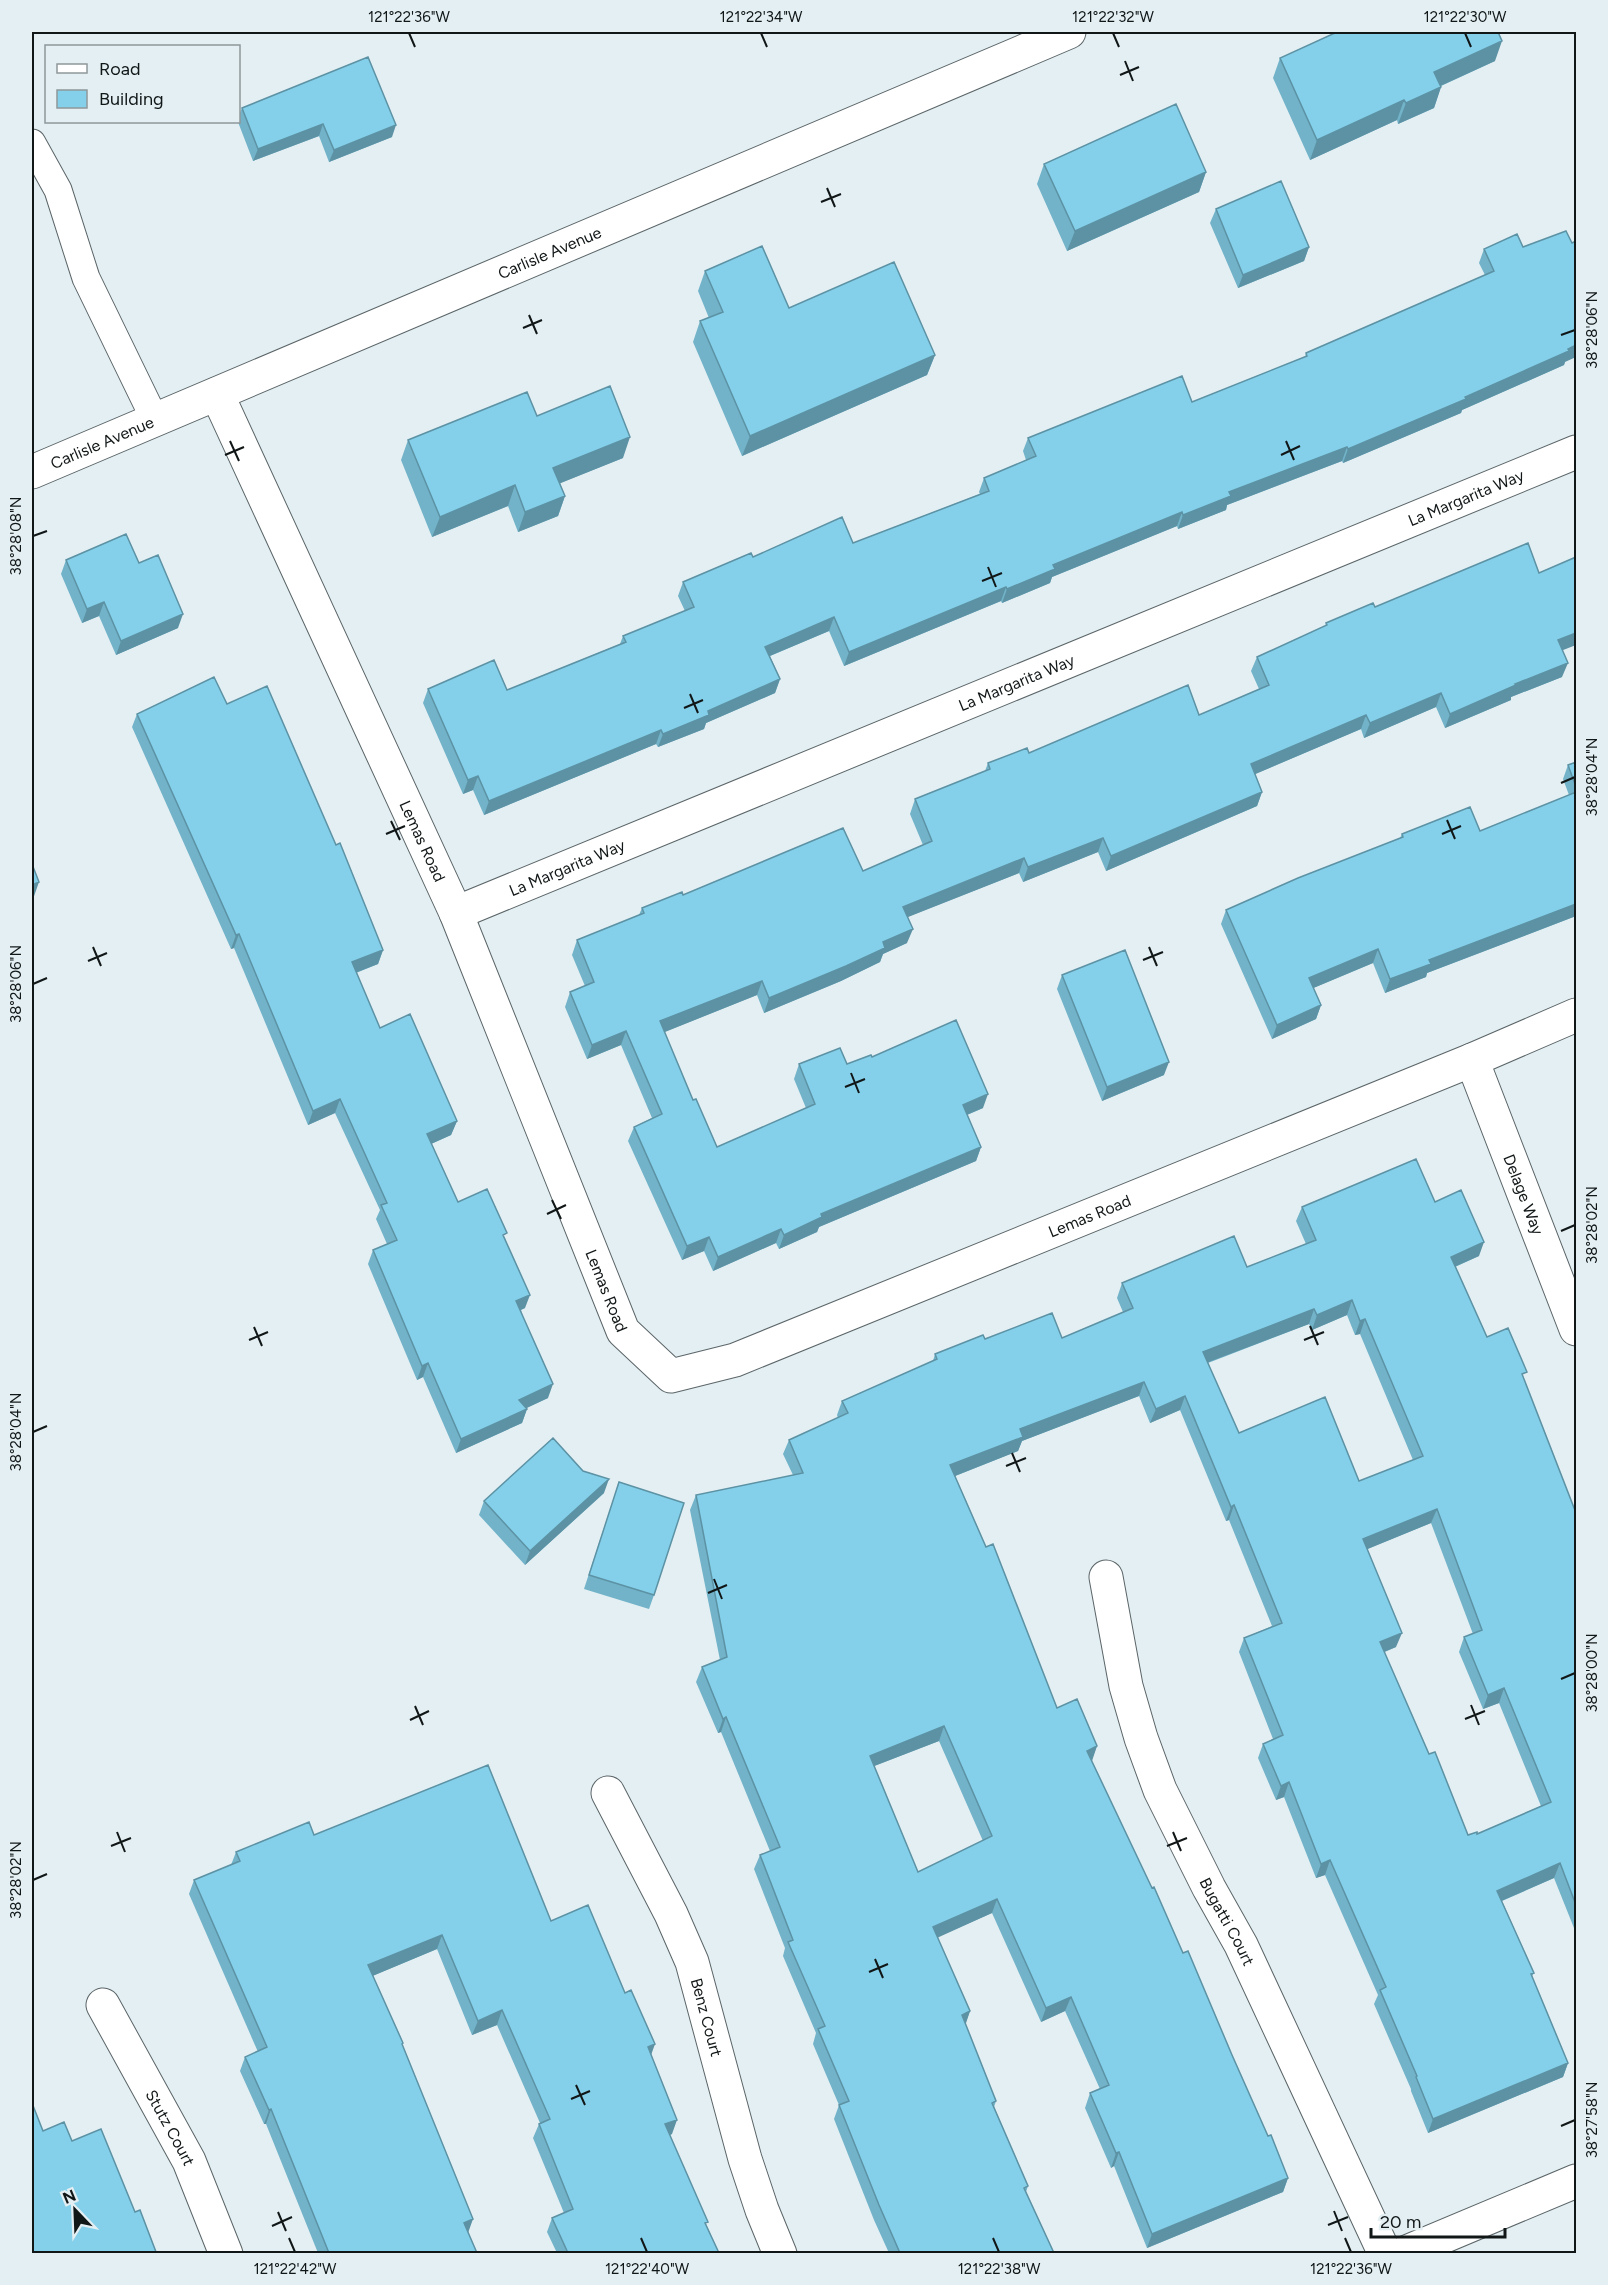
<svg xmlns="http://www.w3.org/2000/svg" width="1608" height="2285" viewBox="0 0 1608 2285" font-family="Figtree,sans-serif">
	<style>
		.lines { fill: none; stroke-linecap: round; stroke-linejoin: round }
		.service-casing { stroke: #5b6568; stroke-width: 29 }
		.minor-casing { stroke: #5b6568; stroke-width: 35 }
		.tertiary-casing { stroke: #5b6568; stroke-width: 35 }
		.service { stroke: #fff; stroke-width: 27 }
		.minor { stroke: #fff; stroke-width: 33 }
		.tertiary { stroke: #fff; stroke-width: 33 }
		.wall { fill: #72b3c9; fill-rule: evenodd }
		.shaded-wall { fill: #5c92a4 }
		.building { fill: #84d0ea; stroke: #5c92a4; stroke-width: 1.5; fill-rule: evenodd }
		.ticks { fill: none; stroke: #111617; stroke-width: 2 }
		.labels { text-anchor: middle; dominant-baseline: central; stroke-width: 6; stroke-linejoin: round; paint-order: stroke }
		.street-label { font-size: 16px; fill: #111617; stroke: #e3eff3 }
		.neatline { fill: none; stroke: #111617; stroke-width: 2 }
		.ticks-label { font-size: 15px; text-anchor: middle; fill: #111617 }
	</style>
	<rect width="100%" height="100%" fill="#e3eff3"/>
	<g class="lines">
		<!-- service casing -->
		<g class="service-casing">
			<path id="service" d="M32 143 58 190 86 278 155 420"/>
		</g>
		<!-- minor casing -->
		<g class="minor-casing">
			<g id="minor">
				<path id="s1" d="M217 394 456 913 623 1331 671 1376 735 1360 1472 1060 1576 1015"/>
				<path id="s2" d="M32 472 1069 32"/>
				<path id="s3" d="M456 913 1576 452"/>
				<path id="s4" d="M1472 1060 1576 1329"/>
				<path id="s5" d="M1106 1577 1126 1686 1141 1738 1160 1790 1209 1888 1241 1945 1385 2254"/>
				<path id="s6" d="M608 1793 671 1914 692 1962 745 2159 762 2210 780 2254"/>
				<path id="s7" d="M103 2005 189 2161 226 2254"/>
			</g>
		</g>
		<!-- tertiary casing -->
		<g class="tertiary-casing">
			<path id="tertiary" d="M1402 2254 1576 2181"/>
		</g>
		<!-- service -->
		<use href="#service" class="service"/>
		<!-- minor -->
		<use href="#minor" class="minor"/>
		<!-- tertiary -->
		<use href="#tertiary" class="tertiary"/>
	</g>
	<!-- wall -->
	<path class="wall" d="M1280 58 1495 61 1441 86V87L1434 108 1398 124 1397 120 1310 160 1273 78Z
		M242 108 392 137 329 162 319 136 253 161 238 122V117Z
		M1044 164 1206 172 1199 192 1067 251 1037 184Z
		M1216 209 1309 247 1304 261 1238 288 1210 223Z
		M1484 249 1565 362 1564 365 1462 410 1461 413 1343 463 1342 461 1227 505 1226 510 1178 529 1177 526 1052 577 1050 583 1002 603 1001 601 844 666 829 631 770 656 780 679 775 693 706 723 704 729 658 747 656 744 484 815 473 790 463 794 423 703 428 689 507 690 620 644 623 636 685 611 678 596 683 582 753 557 853 543 980 494 979 492 984 478 1026 460 1023 451 1028 438 1192 402 1305 357 1306 353 1485 275 1479 263Z
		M705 271 789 308 935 355 927 375 742 456 693 342 700 321 709 318 698 291Z
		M537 416 623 458 560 483 565 496 558 516 518 532 508 506 432 537 401 460 408 440Z
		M66 560 139 563 178 628 116 655 99 616 82 623 61 574Z
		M1375 607 1563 650 1562 677 1511 697V700L1445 728 1436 707 1364 738 1361 729 1255 774 1262 792 1257 806 1106 871 1098 852 1023 882 1019 873 907 917V943L883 954 880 962 841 981 764 1013 757 995 664 1032 693 1100 717 1147 806 1108 794 1079 799 1064H847L872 1057 983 1108 967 1115 981 1147 976 1161 819 1227 817 1232 779 1249 776 1243 713 1271 704 1251 682 1260 628 1141 634 1127 652 1118 621 1045 587 1059 565 1007 570 992 585 986 572 955 577 940 639 915 642 908 683 895 863 871 923 845 910 814 915 799 985 771 988 763 1199 715 1259 689 1251 671 1257 657 1325 626 1326 623Z
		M227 704 383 950 378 964 356 973 380 1028 457 1121 451 1135 431 1144 458 1202 505 1238 525 1308 521 1310 548 1398 526 1408 527 1409 522 1423 456 1453 423 1377 417 1380 368 1264 373 1250 387 1244 376 1219 380 1210 335 1113 308 1125 234 948 231 949 132 727 137 714Z
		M1576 762V916L1427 973 1426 977 1385 993 1373 963 1313 988 1321 1005 1316 1019 1272 1039 1221 924 1226 910 1400 838 1402 834 1480 831 1569 795 1563 779 1568 765Z
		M1062 975 1164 1075 1102 1101 1057 989Z
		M1435 1202 1479 1256 1455 1267 1487 1337 1524 1379 1576 1513V1933L1554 1878 1502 1901 1534 1973 1532 1976 1568 2063 1563 2077 1428 2133 1411 2091V2089L1374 2004 1378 1995 1325 1875 1316 1878 1284 1797 1276 1800 1258 1758 1263 1744 1273 1739 1239 1652 1244 1638 1272 1626 1229 1520 1226 1521 1180 1410 1150 1423 1139 1396 1022 1441 1018 1451 955 1476 1057 1708 1097 1746 1091 1761 1232 2055 1268 2136 1288 2178 1283 2192 1147 2248 1114 2166 1111 2168 1085 2108 1090 2093 1100 2089 1065 2011 1041 2022 992 1913 937 1937 970 2011 965 2025 996 2101 994 2107 1028 2186 1026 2192 1054 2253H889L874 2220 834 2119 839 2105 813 2044 816 2033 783 1956 785 1948 754 1869 760 1855 770 1851 721 1732 718 1733 696 1682 702 1667 720 1660 690 1510 696 1495 793 1475 783 1454 789 1440 838 1418 837 1415 842 1401 933 1361 935 1354 985 1339 1062 1338 1123 1312 1117 1298 1122 1283 1247 1267 1306 1244 1296 1221 1302 1207ZM1347 1315 1355 1335 1360 1334 1413 1460 1359 1481 1239 1433 1208 1363 1309 1324 1312 1330ZM1431 1523 1473 1634 1464 1637 1459 1652 1483 1709 1499 1703 1541 1806 1477 1834 1468 1835 1429 1754 1384 1652 1396 1647 1367 1549ZM939 1741 983 1841 918 1872 874 1766Z
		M583 1471 604 1493 525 1565 479 1515 484 1501Z
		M619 1482 654 1595 649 1609 584 1589Z
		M314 1835 551 1921 651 2055 672 2134 670 2135 707 2226 719 2253H557L547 2232 552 2218 564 2213 533 2138 539 2124 540 2123 497 2025 472 2035 437 1949 372 1976 402 2046 468 2232 477 2253H318L266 2124H264L240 2071 245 2057 258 2052 189 1894 194 1880 231 1865 236 1852Z"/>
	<!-- shaded-wall -->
	<path class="shaded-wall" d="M1502 41 1495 61 1427 92 1434 72Z
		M1441 87 1434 108 1398 124 1406 103Z
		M1404 100 1397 120 1310 160 1317 140Z
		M323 124 319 136 253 161 258 149Z
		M396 125 392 137 329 162 334 150Z
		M1206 172 1199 192 1067 251 1075 231Z
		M1309 247 1304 261 1238 288 1243 275Z
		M1576 345V357L1565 362 1564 365 1462 410 1461 413 1343 463 1348 449 1465 397Z
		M935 355 927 375 742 456 750 436Z
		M630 437 623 458 546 489 553 468Z
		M1347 447 1342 461 1227 505 1226 510 1178 529 1183 515 1229 492Z
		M515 485 508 506 432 537 440 517Z
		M565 496 558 516 518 532 525 512Z
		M1182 512 1177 526 1052 577 1050 583 1002 603 1007 589 1053 565Z
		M1006 587 1001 601 844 666 849 652Z
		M104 602 99 616 82 623 87 609Z
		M183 614 178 628 116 655 121 641Z
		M834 617 829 631 760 660 765 647Z
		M1576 633V645L1553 654 1558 640Z
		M1568 663 1562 677 1511 697V700L1445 728 1450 714 1515 684Z
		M780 679 775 693 706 723 704 729 658 747 663 734 708 711Z
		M1441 693 1436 707 1364 738 1370 723Z
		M1366 715 1361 729 1246 778 1251 764Z
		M661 730 656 744 484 815 489 801Z
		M478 776 473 790 463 794 468 780Z
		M1262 792 1257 806 1106 871 1111 856Z
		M1103 838 1098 852 1023 882 1028 867Z
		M1024 858 1019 873 898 921 903 907Z
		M39 882 32 902V885Z
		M1576 904V916L1427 973 1426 977 1385 993 1390 979 1429 960Z
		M913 929 907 943 883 954 880 962 841 981 764 1013 769 998 883 942Z
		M239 934 234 948 231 949 236 935Z
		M1378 949 1373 963 1304 992 1309 978Z
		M383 950 378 964 347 976 352 962Z
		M762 981 757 995 655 1036 660 1021Z
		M1321 1005 1316 1019 1272 1039 1277 1025Z
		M626 1031 621 1045 587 1059 592 1045Z
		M1169 1062 1164 1075 1102 1101 1107 1087Z
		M988 1094 983 1108 957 1119 963 1105Z
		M340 1099 335 1113 308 1125 313 1111Z
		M457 1121 451 1135 422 1148 427 1134Z
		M981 1147 976 1161 819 1227 817 1232 779 1249 784 1235 821 1214Z
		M781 1229 776 1243 713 1271 718 1257Z
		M709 1237 704 1251 682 1260 687 1246Z
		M1484 1242 1479 1256 1445 1271 1451 1257Z
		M530 1295 525 1308 511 1314 516 1301Z
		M1352 1300 1347 1315 1312 1330 1317 1315Z
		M1314 1309 1309 1324 1198 1366 1203 1352Z
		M1365 1319 1360 1334 1355 1335 1360 1321Z
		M428 1363 423 1377 417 1380 422 1366Z
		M1144 1382 1139 1396 1022 1441 1018 1451 945 1480 950 1465 1020 1429Z
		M553 1384 548 1398 514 1414 519 1400Z
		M1185 1396 1180 1410 1150 1423 1156 1409Z
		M527 1409 522 1423 456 1453 461 1439Z
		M609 1479 604 1493 525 1565 530 1551Z
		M1234 1505 1229 1520 1226 1521 1231 1507Z
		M1437 1509 1431 1523 1358 1553 1363 1539Z
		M1402 1633 1396 1647 1375 1656 1380 1642Z
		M1504 1688 1499 1703 1483 1709 1488 1695Z
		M726 1717 721 1732 718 1733 723 1719Z
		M944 1726 939 1741 864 1770 870 1756Z
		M1097 1746 1092 1761 1081 1765 1087 1751Z
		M1289 1782 1284 1797 1276 1800 1281 1786Z
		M1330 1860 1325 1875 1316 1878 1321 1864Z
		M1560 1863 1554 1878 1492 1905 1497 1891Z
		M997 1899 992 1913 928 1942 933 1927Z
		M442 1935 437 1949 363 1980 368 1965Z
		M1071 1997 1065 2011 1041 2022 1046 2008Z
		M502 2010 497 2025 472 2035 478 2021Z
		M970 2011 965 2026 962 2015Z
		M655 2044 650 2058 648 2047Z
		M1568 2063 1563 2077 1428 2133 1433 2119Z
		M271 2109 266 2124H264L269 2110Z
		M677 2120 672 2134 660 2139 665 2124Z
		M1119 2152 1114 2166 1111 2168 1116 2153Z
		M1288 2178 1283 2192 1147 2248 1152 2234Z
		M473 2219 468 2233 464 2223Z"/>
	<!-- building -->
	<path class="building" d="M1337 32H1498L1502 41 1434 72 1441 87 1406 103 1404 100 1317 140 1280 58Z
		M368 57 396 125 334 150 323 124 258 149 242 108Z
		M1176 104 1206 172 1075 231 1044 164Z
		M1281 181 1309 247 1243 275 1216 209Z
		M1566 231 1572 243 1576 241V345L1568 349 1569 351 1465 397 1466 399 1348 449 1347 447 1229 492 1231 496 1183 515 1182 512 1053 565 1055 569 1007 589 1006 587 849 652 834 617 765 647 780 679 708 711 709 715 663 734 661 730 489 801 478 776 468 780 428 689 494 660 507 690 626 642 623 636 694 607 683 582 751 553 753 557 842 517 853 543 989 491 984 478 1036 456 1028 438 1182 376 1192 402 1307 356 1306 353 1494 271 1484 249 1517 234 1523 247Z
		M762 246 789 308 894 262 935 355 750 436 700 321 723 312 705 271Z
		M610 386 630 437 553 468 565 496 525 512 515 485 440 517 408 440 527 392 537 416Z
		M126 534 139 563 158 555 183 614 121 641 104 602 87 609 66 560Z
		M1528 543 1539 573 1576 557V633L1558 640 1568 663 1515 684 1516 685 1450 714 1441 693 1370 723 1366 715 1251 764 1262 792 1111 856 1103 838 1028 867 1024 858 903 907 913 929 883 942 885 948 846 966 769 998 762 981 660 1021 693 1100 696 1099 717 1147 815 1104 799 1064 840 1048 847 1064 871 1055 872 1057 956 1020 988 1094 963 1105 981 1147 821 1214 822 1217 784 1235 781 1229 718 1257 709 1237 687 1246 634 1127 662 1114 626 1031 592 1045 570 992 594 982 577 940 644 913 642 908 682 892 683 895 843 828 863 871 932 841 915 799 990 769 988 763 1027 748 1029 753 1188 685 1199 715 1269 685 1257 657 1327 625 1326 623 1373 603 1375 607Z
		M214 677 227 704 267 686 336 845 340 843 383 950 352 962 380 1028 410 1014 457 1121 427 1134 458 1202 487 1189 507 1233 503 1235 530 1295 516 1301 553 1384 519 1400 527 1409 461 1439 428 1363 422 1366 373 1250 397 1240 381 1205 387 1203 340 1099 313 1111 239 934 236 935 137 714Z
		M1576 762V787L1568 765Z
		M1576 792V904L1429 960 1431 964 1390 979 1378 949 1309 978 1321 1005 1277 1025 1226 910 1298 878 1403 837 1402 834 1470 807 1480 831Z
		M32 864 39 882 32 885Z
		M1125 950 1169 1062 1107 1087 1062 975Z
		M1416 1159 1435 1202 1461 1190 1484 1242 1451 1257 1487 1337 1508 1328 1527 1372 1522 1374 1576 1513V1905L1560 1863 1497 1891 1534 1973 1531 1974 1568 2063 1433 2119 1416 2077 1417 2076 1380 1990 1386 1987 1330 1860 1321 1864 1289 1782 1281 1786 1263 1744 1283 1735 1244 1638 1282 1623 1234 1505 1231 1507 1185 1396 1156 1409 1144 1382 1020 1429 1023 1437 950 1465 986 1547 993 1544 1057 1708 1077 1699 1097 1746 1087 1751 1152 1888 1154 1887 1183 1953 1188 1951 1232 2055 1268 2136 1271 2135 1288 2178 1152 2234 1119 2152 1116 2153 1090 2093 1109 2085 1071 1997 1046 2008 997 1899 933 1927 970 2011 962 2015 996 2101 992 2103 1028 2186 1024 2188 1054 2253H900L879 2205 839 2105 849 2101 818 2029 825 2026 788 1942 793 1940 760 1855 780 1847 726 1717 723 1719 702 1667 727 1657 696 1495 803 1473 789 1440 848 1413 842 1401 937 1359 935 1354 983 1335 985 1339 1052 1313 1062 1338 1133 1308 1122 1283 1234 1236 1247 1267 1316 1240 1302 1207ZM1352 1300 1360 1321 1365 1319 1423 1456 1359 1481 1325 1397 1239 1433 1203 1352 1314 1309 1317 1315ZM1437 1509 1482 1630 1464 1637 1488 1695 1504 1688 1551 1802 1477 1834V1832L1468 1835 1435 1752 1429 1754 1380 1642 1402 1633 1363 1539ZM944 1726 992 1836 918 1872 870 1756Z
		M553 1438 583 1471 609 1479 530 1551 484 1501Z
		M619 1482 684 1503 654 1595 589 1575Z
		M488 1765 551 1921 588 1905 625 1993 631 1990 655 2044 648 2047 677 2120 665 2124 708 2222 705 2223 719 2253H568L552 2218 573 2209 539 2124 550 2119 502 2010 478 2021 442 1935 368 1965 403 2043 402 2044 473 2219 464 2223 477 2253H329L271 2109 269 2110 245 2057 267 2047 194 1880 240 1861 236 1852 309 1822 314 1835Z
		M32 2103 43 2131 64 2122 72 2141 101 2129 135 2212 140 2210 156 2252 154 2253H32Z"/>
	<!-- ticks -->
	<path class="ticks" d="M409 33 415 47M761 33 767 47M1113 33 1119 47M1465 33 1471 47M1125 61 1133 81M1120 75 1139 67M827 188 835 207M821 202 841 194M529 315 537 334M523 328 542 320M1561 335 1575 330M230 441 239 461M1286 441 1294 460M225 455 244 447M1281 455 1300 446M33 536 47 531M988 567 996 587M982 581 1002 573M690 694 698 713M684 708 703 700M1561 783 1575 777M1447 820 1455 839M391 821 400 840M386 834 405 826M1442 834 1461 826M93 947 101 966M1149 947 1157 966M1143 960 1163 952M88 961 107 953M33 984 47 978M851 1073 859 1093M845 1087 865 1079M552 1200 561 1219M547 1214 566 1205M1561 1231 1575 1225M1310 1326 1318 1345M254 1327 262 1346M249 1340 268 1332M1304 1340 1324 1332M33 1432 47 1426M1012 1453 1020 1472M1006 1466 1026 1458M714 1579 722 1599M708 1593 727 1585M1561 1679 1575 1673M1471 1705 1479 1725M415 1706 423 1725M1465 1719 1485 1711M410 1720 429 1711M117 1832 125 1852M1173 1832 1181 1851M111 1846 131 1838M1167 1846 1187 1838M33 1880 47 1874M875 1959 883 1978M869 1972 888 1964M576 2085 585 2105M571 2099 590 2091M1561 2126 1575 2120M1334 2211 1342 2231M278 2212 286 2231M1328 2225 1348 2217M272 2226 292 2217M289 2238 295 2252M641 2238 647 2252M993 2238 999 2252M1345 2238 1351 2252"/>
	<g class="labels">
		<!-- street labels -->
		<g class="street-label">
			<text stroke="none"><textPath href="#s2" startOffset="562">Carlisle Avenue</textPath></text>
			<text stroke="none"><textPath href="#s2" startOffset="76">Carlisle Avenue</textPath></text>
			<text stroke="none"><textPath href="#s3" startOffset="1092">La Margarita Way</textPath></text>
			<text stroke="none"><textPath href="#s3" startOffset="606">La Margarita Way</textPath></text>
			<text stroke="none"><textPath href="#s1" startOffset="492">Lemas Road</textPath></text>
			<text stroke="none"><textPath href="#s3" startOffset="120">La Margarita Way</textPath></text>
			<text stroke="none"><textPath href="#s4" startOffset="144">Delage Way</textPath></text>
			<text stroke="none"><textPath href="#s1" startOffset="1536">Lemas Road</textPath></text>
			<text stroke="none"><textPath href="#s1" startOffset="978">Lemas Road</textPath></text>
			<text stroke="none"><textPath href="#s5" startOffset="368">Bugatti Court</textPath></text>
			<text stroke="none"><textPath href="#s6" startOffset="246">Benz Court</textPath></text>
			<text stroke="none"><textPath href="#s7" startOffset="140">Stutz Court</textPath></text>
		</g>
	</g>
	<!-- border -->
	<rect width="1608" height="2285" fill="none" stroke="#e3eff3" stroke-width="66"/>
	<!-- legend -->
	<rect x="45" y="45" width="195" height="78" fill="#e3eff3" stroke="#8f989b" stroke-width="1.5"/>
	<rect x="57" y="64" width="30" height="9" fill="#ffffff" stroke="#8f989b" stroke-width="1.5"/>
	<text x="99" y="75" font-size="18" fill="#111617">Road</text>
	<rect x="57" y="90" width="30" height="18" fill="#84d0ea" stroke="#8f989b" stroke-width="1.5"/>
	<text x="99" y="105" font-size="18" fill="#111617">Building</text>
	<!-- north arrow -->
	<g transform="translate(75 2210) rotate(337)" stroke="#e3eff3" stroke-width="4.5" paint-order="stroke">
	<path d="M0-4.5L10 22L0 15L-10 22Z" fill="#111617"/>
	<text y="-9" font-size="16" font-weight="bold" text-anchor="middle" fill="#111617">N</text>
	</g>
	<!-- scale -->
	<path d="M1371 2228v9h134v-9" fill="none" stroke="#111617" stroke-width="3"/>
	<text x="1380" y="2228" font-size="18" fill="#111617" stroke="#e3eff3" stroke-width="4.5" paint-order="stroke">20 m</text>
	<rect x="33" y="33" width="1542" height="2219" class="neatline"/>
	<g class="ticks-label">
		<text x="409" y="22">121°22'36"W</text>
		<text x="761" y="22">121°22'34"W</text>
		<text x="1113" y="22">121°22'32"W</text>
		<text x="1465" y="22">121°22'30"W</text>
		<text transform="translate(1592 330) rotate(-90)" y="5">38°28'06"N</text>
		<text transform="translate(16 536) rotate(-90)" y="5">38°28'08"N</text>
		<text transform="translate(1592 777) rotate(-90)" y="5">38°28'04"N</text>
		<text transform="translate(16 984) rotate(-90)" y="5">38°28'06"N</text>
		<text transform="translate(1592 1225) rotate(-90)" y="5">38°28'02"N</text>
		<text transform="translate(16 1432) rotate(-90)" y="5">38°28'04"N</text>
		<text transform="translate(1592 1673) rotate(-90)" y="5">38°28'00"N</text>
		<text transform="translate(16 1880) rotate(-90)" y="5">38°28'02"N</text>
		<text transform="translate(1592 2120) rotate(-90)" y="5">38°27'58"N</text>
		<text x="295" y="2274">121°22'42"W</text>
		<text x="647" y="2274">121°22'40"W</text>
		<text x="999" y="2274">121°22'38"W</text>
		<text x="1351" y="2274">121°22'36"W</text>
	</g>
</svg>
